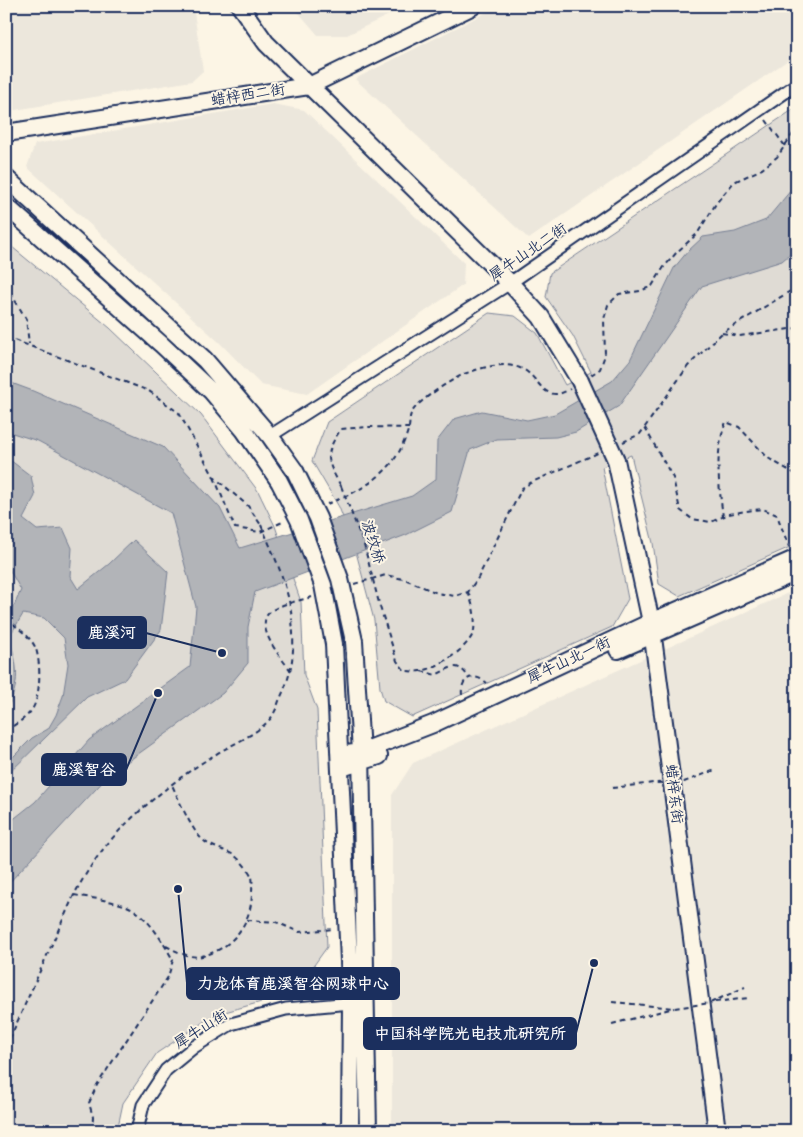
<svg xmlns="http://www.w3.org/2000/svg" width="803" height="1137" viewBox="0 0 803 1137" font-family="'Architects Daughter','LXGW WenKai TC',sans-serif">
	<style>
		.built { fill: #ece7dc }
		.green { fill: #dfdbd4; stroke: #7d8599 }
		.water { fill: #b2b4b8; stroke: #767f94 }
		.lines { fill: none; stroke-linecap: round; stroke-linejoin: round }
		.street-casing { stroke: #1b2f5e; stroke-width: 15 }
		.secondary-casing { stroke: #1b2f5e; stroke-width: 20 }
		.path { stroke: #1b2f5e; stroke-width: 2; stroke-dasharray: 5 4; stroke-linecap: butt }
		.street { stroke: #fcf5e5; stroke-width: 11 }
		.secondary { stroke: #fcf5e5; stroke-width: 16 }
		.secondary-bridge-casing { stroke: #1b2f5e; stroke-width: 20; stroke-linecap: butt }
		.path-bridge { stroke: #1b2f5e; stroke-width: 2; stroke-dasharray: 5 4; stroke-linecap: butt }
		.secondary-bridge { stroke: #fcf5e5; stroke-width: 16 }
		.labels { text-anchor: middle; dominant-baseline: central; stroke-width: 4; stroke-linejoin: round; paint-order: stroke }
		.street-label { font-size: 15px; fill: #1b2f5e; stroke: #fcf5e5 }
		.leader { fill: none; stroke: #1b2f5e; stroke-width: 2 }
		.callout-dot { fill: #1b2f5e; stroke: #fcf5e5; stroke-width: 2 }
		.callout { fill: #1b2f5e; stroke: #1b2f5e; stroke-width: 2 }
		.callout-label { font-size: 16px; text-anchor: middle; font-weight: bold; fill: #fff }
	</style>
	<rect width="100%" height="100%" fill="#fcf5e5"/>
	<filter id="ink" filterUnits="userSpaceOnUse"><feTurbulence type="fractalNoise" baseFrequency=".02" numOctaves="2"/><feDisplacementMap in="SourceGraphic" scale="10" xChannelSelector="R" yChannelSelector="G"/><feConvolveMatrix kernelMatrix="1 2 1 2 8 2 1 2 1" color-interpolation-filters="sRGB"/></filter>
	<g filter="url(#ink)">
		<!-- built -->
		<path class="built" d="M6 6H193L203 71 192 81 15 110 6 107Z
			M293 6H408L347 35H318Z
			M499 6H797V54L529 239 355 79Z
			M273 104 304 110 464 263 463 285 307 394 261 385 220 343 27 167 35 144Z
			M797 589V1131H392V795L413 763Z"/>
		<!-- green -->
		<path class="green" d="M797 107V544L679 596 659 584 653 543 631 455 602 467 628 599 612 627 412 717 384 701 380 688 374 620 356 552 339 507 312 461 327 422 489 313 515 316 537 333 565 385 591 372 573 336 546 297 550 273Z
			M6 242 110 328 201 415 258 491 275 526 301 602 304 675 317 710 327 947 294 993 214 1015 157 1053 123 1103 117 1131H6Z"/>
		<!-- water -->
		<path class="water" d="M797 183V248L782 261 702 286 619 406 576 432 556 437 497 439 470 450 452 512 406 535 255 592 248 627V663L223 693 109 775 6 886V825L35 802 89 740 190 667 196 607 171 513 38 441 6 431V381L33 391 163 447 220 508 240 548 412 496 436 479 437 441 454 419 482 411 527 420 555 414 612 381 630 360 674 268 688 251 703 237 735 232 766 220Z
			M6 457 31 476 35 496 23 519 37 530 63 528 72 548 70 576 78 589 109 564 134 540 168 572 161 630 125 679 87 697 6 776V764L32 738 48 729 56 715 63 696 68 664 64 638 44 618 23 614 9 637C18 667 21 682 6 711V609L14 606 21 590 6 564Z"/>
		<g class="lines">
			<!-- street casing -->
			<g class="street-casing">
				<path id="street" d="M270 436 510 283 797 84
					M137 1131 143 1105 166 1070 194 1047 231 1024 286 1009 351 1003"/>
			</g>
			<!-- secondary casing -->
			<g class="secondary-casing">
				<path id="secondary" d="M240 6 266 43 510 283 541 317 580 381
					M6 133 309 86 473 6
					M6 178 205 360 270 436 295 471
					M6 206 161 344 212 392 244 430 279 481
					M616 460 651 622 717 1131
					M354 641 361 752 368 1131
					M334 644 351 1003 350 1131
					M618 650 797 572
					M340 755 361 752 433 724 651 622 797 558
					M341 768 379 756"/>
			</g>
			<!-- path -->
			<path class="path" d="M766 120 785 146
				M6 285 26 319 29 344
				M722 333 739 336 797 328
				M6 337 149 391 179 413 214 477 248 506 261 525
				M591 375 600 369 605 355 604 319 608 305 619 294 640 291 652 286 664 267 677 252 697 234 717 202 734 182 762 169 777 157 797 128
				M645 428 673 478 680 510 692 519 711 522 729 514 746 511 763 509 777 515 789 547
				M797 433V442
				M623 442 640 434 688 366 722 333 797 287
				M214 477 235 528 260 532 285 521
				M341 486C326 461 324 454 341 429L369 427 409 428
				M327 504C355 493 383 480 399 452 403 445 407 435 409 427 410 422 409 416 412 412 419 400 451 380 464 374 481 368 502 361 520 368 540 375 542 406 570 389
				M723 517C719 485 714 452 726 422L739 427 768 458 797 475
				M354 584 386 575 407 580 437 593 455 596 468 592 478 578 522 488 532 482 598 453
				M380 607 397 661 405 671C410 671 415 672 420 671 437 669 471 647 474 630 476 616 473 605 468 592
				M6 618C16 627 31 636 36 649 41 664 41 698 31 711 25 719 15 725 6 730
				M291 671C282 659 252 625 271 611 283 603 299 601 312 597
				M421 671 436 675C451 667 458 661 469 678
				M462 695C460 677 474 672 487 683
				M74 895C90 898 108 900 124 905 146 912 163 942 173 960L168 977 97 1085 89 1103 93 1117 92 1131
				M247 920 276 922 299 932 334 929
				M166 946C176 951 190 959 202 956 232 949 252 923 252 892 252 888 253 881 252 877 249 870 239 858 232 854 223 849 213 848 204 841 192 832 179 800 172 785
				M715 1002 749 998
				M612 1024 674 1008
				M6 1047 74 895C84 876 96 857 110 841 134 813 178 777 210 758 229 745 256 736 271 718 274 714 277 707 279 701 293 672 295 651 292 620"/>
			<!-- street -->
			<use href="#street" class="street"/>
			<!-- secondary -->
			<use href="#secondary" class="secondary"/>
			<!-- secondary-bridge casing -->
			<g class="secondary-bridge-casing">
				<path id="secondary-bridge" d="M580 381 616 460
					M295 471 318 518 340 579 354 641
					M279 481 299 520 323 585 334 644"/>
			</g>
			<!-- path-bridge -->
			<path class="path-bridge" d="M341 486 364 545 380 607
				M261 525C274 555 289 587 292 620
				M612 788 653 783 684 782 715 770
				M612 1002 674 1008 710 1003 745 987"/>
			<!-- secondary-bridge -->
			<use href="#secondary-bridge" class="secondary-bridge"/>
		</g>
	</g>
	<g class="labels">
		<!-- street labels -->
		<g class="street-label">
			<text transform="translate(248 95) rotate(-9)">蜡梓西二街</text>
			<text transform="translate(528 252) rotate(-34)">犀牛山北二街</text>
			<text transform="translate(373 542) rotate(72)">波纹桥</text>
			<text transform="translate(569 660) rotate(-25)">犀牛山北一街</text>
			<text transform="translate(674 794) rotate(83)">蜡梓东街</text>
			<text transform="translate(201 1029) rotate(-32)">犀牛山街</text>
		</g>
	</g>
	<!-- callouts -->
	<path class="leader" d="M222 653L146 633M158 693L126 770M178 889L187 983M594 963L576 1033"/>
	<g class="callout-dot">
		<circle cx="222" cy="653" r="5"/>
		<circle cx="158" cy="693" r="5"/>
		<circle cx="178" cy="889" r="5"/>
		<circle cx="594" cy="963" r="5"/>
	</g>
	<g class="callout">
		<rect x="78" y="617" width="68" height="31" rx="5"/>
		<rect x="42" y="754" width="84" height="31" rx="5"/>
		<rect x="187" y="968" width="212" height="31" rx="5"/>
		<rect x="364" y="1018" width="212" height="31" rx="5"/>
	</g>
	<g class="callout-label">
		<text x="112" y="638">鹿溪河</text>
		<text x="84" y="775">鹿溪智谷</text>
		<text x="293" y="989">力龙体育鹿溪智谷网球中心</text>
		<text x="470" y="1039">中国科学院光电技术研究所</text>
	</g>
	<!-- margin -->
	<rect width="803" height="1137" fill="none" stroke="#fcf5e5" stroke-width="25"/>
	<rect x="12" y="12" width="778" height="1112" fill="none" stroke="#1b2f5e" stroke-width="2" filter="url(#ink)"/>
</svg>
